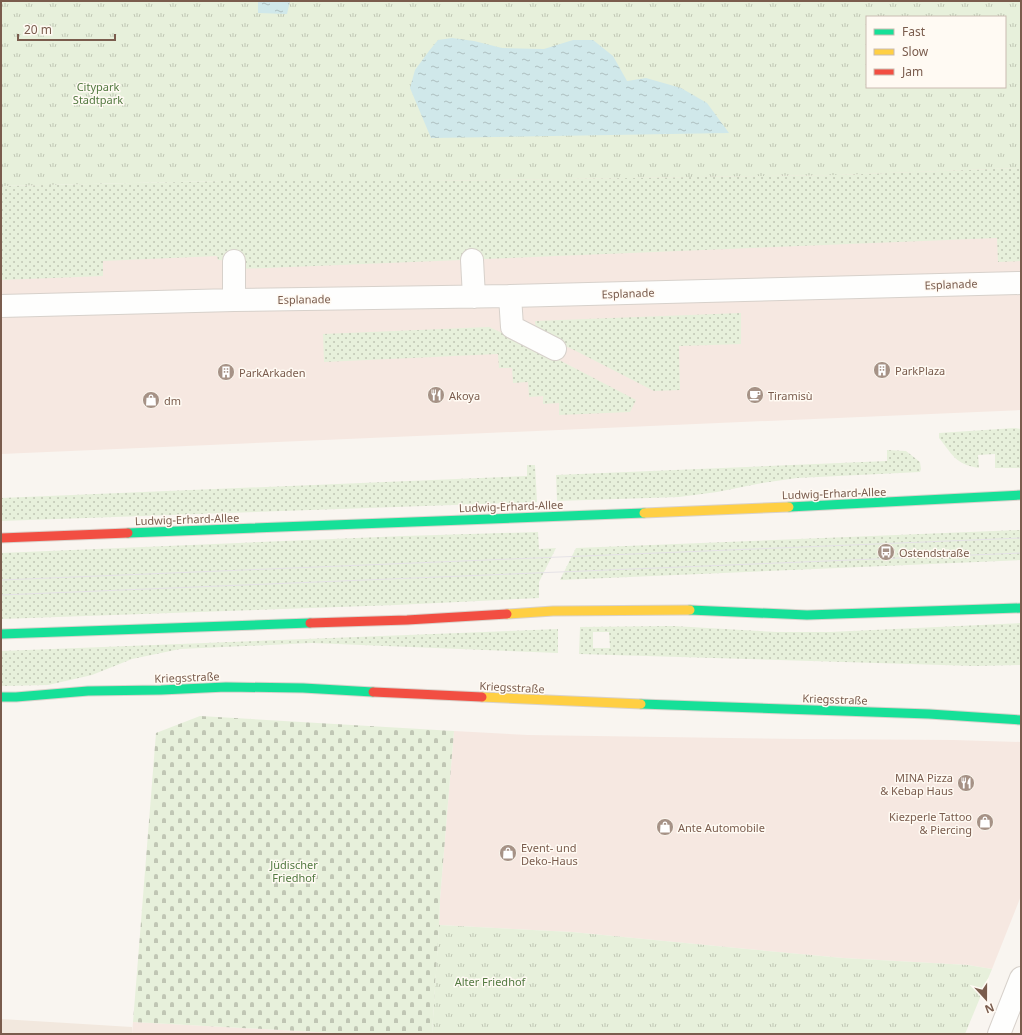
<svg xmlns="http://www.w3.org/2000/svg" width="1022" height="1035" viewBox="0 0 1022 1035" font-family="'Noto Sans',sans-serif">
	<style>
		.residential { fill: #f2e8de }
		.commercial { fill: #f6e8e1 }
		.grass { fill: url(#grass-dots); fill-rule: evenodd }
		.cemetery { fill: url(#cemetery-stones) }
		.park { fill: url(#park-tufts); fill-rule: evenodd }
		.water { fill: url(#water-ripples) }
		.lines { fill: none; stroke-linecap: round; stroke-linejoin: round }
		.street-casing { stroke: #d7d1cb; stroke-width: 24 }
		.fast-casing { stroke: #d9d2cb; stroke-width: 11 }
		.slow-casing { stroke: #d9d2cb; stroke-width: 11 }
		.jam-casing { stroke: #d9d2cb; stroke-width: 11 }
		.street { stroke: #fefefd; stroke-width: 22 }
		.fast { stroke: #16e098; stroke-width: 9 }
		.slow { stroke: #ffcf43; stroke-width: 9 }
		.jam { stroke: #f24e42; stroke-width: 9 }
		.tram { stroke: #e6e3e7; stroke-width: 1 }
		.labels { text-anchor: middle; dominant-baseline: central; stroke-width: 3; stroke-linejoin: round; paint-order: stroke }
		.park-label { font-size: 11px; fill: #537a41; stroke: #fffaf3 }
		.street-label { font-size: 11px; fill: #7a5c4d; stroke: #fffaf3 }
		.poi-label { font-size: 11px; fill: #7a5c4d; stroke: #fffaf3; text-anchor: start }
	</style>
	<defs>
		<pattern id="grass-dots" width="8" height="8" patternUnits="userSpaceOnUse"><rect width="8" height="8" fill="#e7f0db"/><path d="M2 2h.1M6 6h.1" fill="none" stroke="#c0c6b4" stroke-width="1.8" stroke-linecap="round"/></pattern>
		<pattern id="cemetery-stones" width="16" height="16" patternUnits="userSpaceOnUse"><rect width="16" height="16" fill="#e7f0db"/><path d="M2 7V4a2 2 0 0 1 4 0v3zM10 15v-3a2 2 0 0 1 4 0v3z" fill="#c0c6b4"/></pattern>
		<pattern id="park-tufts" width="24" height="20" patternUnits="userSpaceOnUse"><rect width="24" height="20" fill="#e7f0db"/><path d="M3 7l-1-3M5 7V3M7 7l1-3M15 17l-1-3M17 17v-4M19 17l1-3" fill="none" stroke="#c0c6b4"/></pattern>
		<pattern id="water-ripples" width="26" height="14" patternUnits="userSpaceOnUse"><rect width="26" height="14" fill="#d0e8ea"/><path d="M2 4q2-2 4 0t4 0M15 11q2-2 4 0t4 0" fill="none" stroke="#aebfc0"/></pattern>
	</defs>
	<rect width="100%" height="100%" fill="#f9f5f0"/>
	<!-- residential -->
	<path class="residential" d="M1 1019 132 1027V1034H1Z"/>
	<!-- commercial -->
	<path class="commercial" d="M1021 168V410L1 454V186Z
		M454 731 528 735 802 739 954 740 1021 742V896L992 969 968 965 843 958 747 949 572 932 439 925 440 899Z
		M133 1022 353 1034H132Z"/>
	<!-- grass -->
	<path class="grass" d="M1021 168V261L998 262 997 238 239 269 234 261 218 260 217 256 103 261V276L1 280V186L222 181H429L837 175Z
		M741 313V344L679 346 680 390 654 391 574 350 536 333 535 321Z
		M489 327 538 349 636 400 630 412 559 415V403L543 404V396L529 397 528 382 513 383 512 368H499L498 354 324 362 323 334Z
		M1015 428 1021 429V468H995V454L978 455 979 468C955 464 953 455 939 438V433Z
		M887 450 906 451 920 462 921 469 920 472 797 478 762 483 717 492 679 497 557 501 556 475 887 461Z
		M527 465H535L537 502 1 521V498L527 476Z
		M1021 530V560L560 580 576 548Z
		M538 532 539 549 556 548 539 582V598L396 605 1 619V553L404 536Z
		M1021 623V665L975 666 579 654 580 627 673 626 777 632H830ZM593 632H609L610 648H593Z
		M558 629V653L312 643 180 649 132 659 92 675 48 685 1 686V651Z"/>
	<!-- cemetery -->
	<path class="cemetery" d="M200 716 454 731 440 899 439 928 432 1034H353L133 1022 156 733Z"/>
	<!-- park -->
	<path class="park" d="M1 1H1021V168L837 175 429 181H222L1 186ZM867 17H1005V87H867Z
		M439 925 572 932 747 949 843 958 968 965 992 969 965 1034H432Z"/>
	<!-- water -->
	<path class="water" d="M258 1H290L287 14 258 13Z
		M452 38 474 41 502 48 544 49 573 40H593L613 56 627 81 646 78 681 88 707 103 729 133 431 138 410 88 415 70 429 51 438 40Z"/>
	<g class="lines">
		<!-- street casing -->
		<g class="street-casing">
			<path id="street" d="M472 260 474 297
				M234 261V300
				M510 296 512 327 555 349
				M1 306 234 300 510 296 1021 283
				M999 1034 1021 978"/>
		</g>
		<!-- fast casing -->
		<g class="fast-casing">
			<path id="fast" d="M789 507 1021 495
				M128 533 644 513
				M690 610 807 615 1021 608
				M1 634 310 623
				M1 697H16L88 691 161 690 226 687 303 688 373 692
				M641 704 929 714 1021 720"/>
		</g>
		<!-- slow casing -->
		<g class="slow-casing">
			<path id="slow" d="M644 513 789 507
				M507 614 553 611 690 610
				M482 697 641 704"/>
		</g>
		<!-- jam casing -->
		<g class="jam-casing">
			<path id="jam" d="M1 538 128 533
				M310 623 407 620 507 614
				M373 692 482 697"/>
		</g>
		<!-- street -->
		<use href="#street" class="street"/>
		<!-- fast -->
		<use href="#fast" class="fast"/>
		<!-- slow -->
		<use href="#slow" class="slow"/>
		<!-- jam -->
		<use href="#jam" class="jam"/>
		<!-- tram -->
		<path class="tram" d="M1 580 1021 538
			M1 595 1021 553"/>
	</g>
	<!-- icons -->
	<defs>
		<g id="building-disc" transform="scale(0.9)"><circle r="9.5" fill="#a69286" stroke="#fffaf3"/><path d="M-4-6H4V6H1V3H-1V6H-4ZM-2.5-4.3h1.7v1.8h-1.7ZM.8-4.3h1.7v1.8H.8ZM-2.5-1h1.7V.8h-1.7ZM.8-1h1.7V.8H.8Z" fill="#fff"/></g>
		<g id="restaurant-disc" transform="scale(0.9)"><circle r="9.5" fill="#a69286" stroke="#fffaf3"/><path d="M-5-6h1v4h1v-4h1v4h1v-4h1v5L-1.5 .5V6h-2V.5L-5-1ZM5-6V6H3V1.5H1.5Q1.5-4 5-6Z" fill="#fff"/></g>
		<g id="cafe-disc" transform="scale(0.9)"><circle r="9.5" fill="#a69286" stroke="#fffaf3"/><path d="M-5.5-4.5H6V0H3Q3 3.5 0 3.5H-2.5Q-5.5 3.5-5.5 0ZM3-3.2v2h1.7v-2ZM-6 4.5H4V6H-6Z" fill="#fff"/></g>
		<g id="shop-disc" transform="scale(0.9)"><circle r="9.5" fill="#a69286" stroke="#fffaf3"/><path d="M-5-2.5h2.3a2.7 3.5 0 0 1 5.4 0H5L5.5 6h-11ZM-1.5-2.5h3a1.5 2.3 0 0 0-3 0Z" fill="#fff"/></g>
		<g id="bus-disc" transform="scale(0.9)"><circle r="9.5" fill="#a69286" stroke="#fffaf3"/><path d="M-5-6H5V4H4V6H2V4H-2V6H-4V4H-5ZM-3.5-4V0h7V-4ZM-3.5 1.2v1.5H-2V1.2ZM2 1.2v1.5H3.5V1.2Z" fill="#fff"/></g>
	</defs>
	<g fill-rule="evenodd">
		<use href="#building-disc" x="882" y="370"/>
		<use href="#building-disc" x="226" y="372"/>
		<use href="#restaurant-disc" x="436" y="395"/>
		<use href="#cafe-disc" x="755" y="395"/>
		<use href="#shop-disc" x="151" y="400"/>
		<use href="#bus-disc" x="886" y="552"/>
		<use href="#restaurant-disc" x="966" y="783"/>
		<use href="#shop-disc" x="985" y="822"/>
		<use href="#shop-disc" x="665" y="827"/>
		<use href="#shop-disc" x="508" y="853"/>
	</g>
	<g class="labels">
		<!-- park labels -->
		<g class="park-label">
			<text x="98" y="86">Citypark<tspan x="98" dy="13">Stadtpark</tspan></text>
			<text x="294" y="864">Jüdischer<tspan x="294" dy="13">Friedhof</tspan></text>
			<text x="490" y="981">Alter Friedhof</text>
		</g>
		<!-- street labels -->
		<g class="street-label">
			<text transform="translate(951 284) rotate(-2)">Esplanade</text>
			<text transform="translate(628 293) rotate(-2)">Esplanade</text>
			<text transform="translate(304 299) rotate(-1)">Esplanade</text>
			<text transform="translate(834 493) rotate(-2)">Ludwig-Erhard-Allee</text>
			<text transform="translate(511 506) rotate(-2)">Ludwig-Erhard-Allee</text>
			<text transform="translate(187 519) rotate(-2)">Ludwig-Erhard-Allee</text>
			<text transform="translate(187 677) rotate(-2)">Kriegsstraße</text>
			<text transform="translate(512 687) rotate(3)">Kriegsstraße</text>
			<text transform="translate(835 699) rotate(2)">Kriegsstraße</text>
		</g>
		<!-- poi labels -->
		<g class="poi-label">
			<text x="895" y="370">ParkPlaza</text>
			<text x="239" y="372">ParkArkaden</text>
			<text x="449" y="395">Akoya</text>
			<text x="768" y="395">Tiramisù</text>
			<text x="164" y="400">dm</text>
			<text x="899" y="552">Ostendstraße</text>
			<text x="953" y="777" text-anchor="end">MINA Pizza<tspan x="953" dy="13">&amp; Kebap Haus</tspan></text>
			<text x="972" y="816" text-anchor="end">Kiezperle Tattoo<tspan x="972" dy="13">&amp; Piercing</tspan></text>
			<text x="678" y="827">Ante Automobile</text>
			<text x="521" y="847">Event- und<tspan x="521" dy="13">Deko-Haus</tspan></text>
		</g>
	</g>
	<!-- border -->
	<rect width="1022" height="1035" fill="none" stroke="#7a5c4d" stroke-width="4"/>
	<!-- legend -->
	<rect x="866" y="16" width="140" height="72" fill="#fffaf3" stroke="#cabbb1"/>
	<rect x="874" y="29" width="20" height="6" fill="#16e098" stroke="#cabbb1"/>
	<text x="902" y="36" font-size="12" fill="#7a5c4d">Fast</text>
	<rect x="874" y="49" width="20" height="6" fill="#ffcf43" stroke="#cabbb1"/>
	<text x="902" y="56" font-size="12" fill="#7a5c4d">Slow</text>
	<rect x="874" y="69" width="20" height="6" fill="#f24e42" stroke="#cabbb1"/>
	<text x="902" y="76" font-size="12" fill="#7a5c4d">Jam</text>
	<!-- north arrow -->
	<g transform="translate(986 999) rotate(159)" stroke="#fffaf3" stroke-width="3" paint-order="stroke">
	<path d="M0-3L7 15L0 10L-7 15Z" fill="#7a5c4d"/>
	<text y="-6" font-size="11" font-weight="bold" text-anchor="middle" fill="#7a5c4d">N</text>
	</g>
	<!-- scale -->
	<path d="M18 34v6h97v-6" fill="none" stroke="#7a5c4d" stroke-width="2"/>
	<text x="24" y="34" font-size="12" fill="#7a5c4d" stroke="#fffaf3" stroke-width="3" paint-order="stroke">20 m</text>
</svg>
